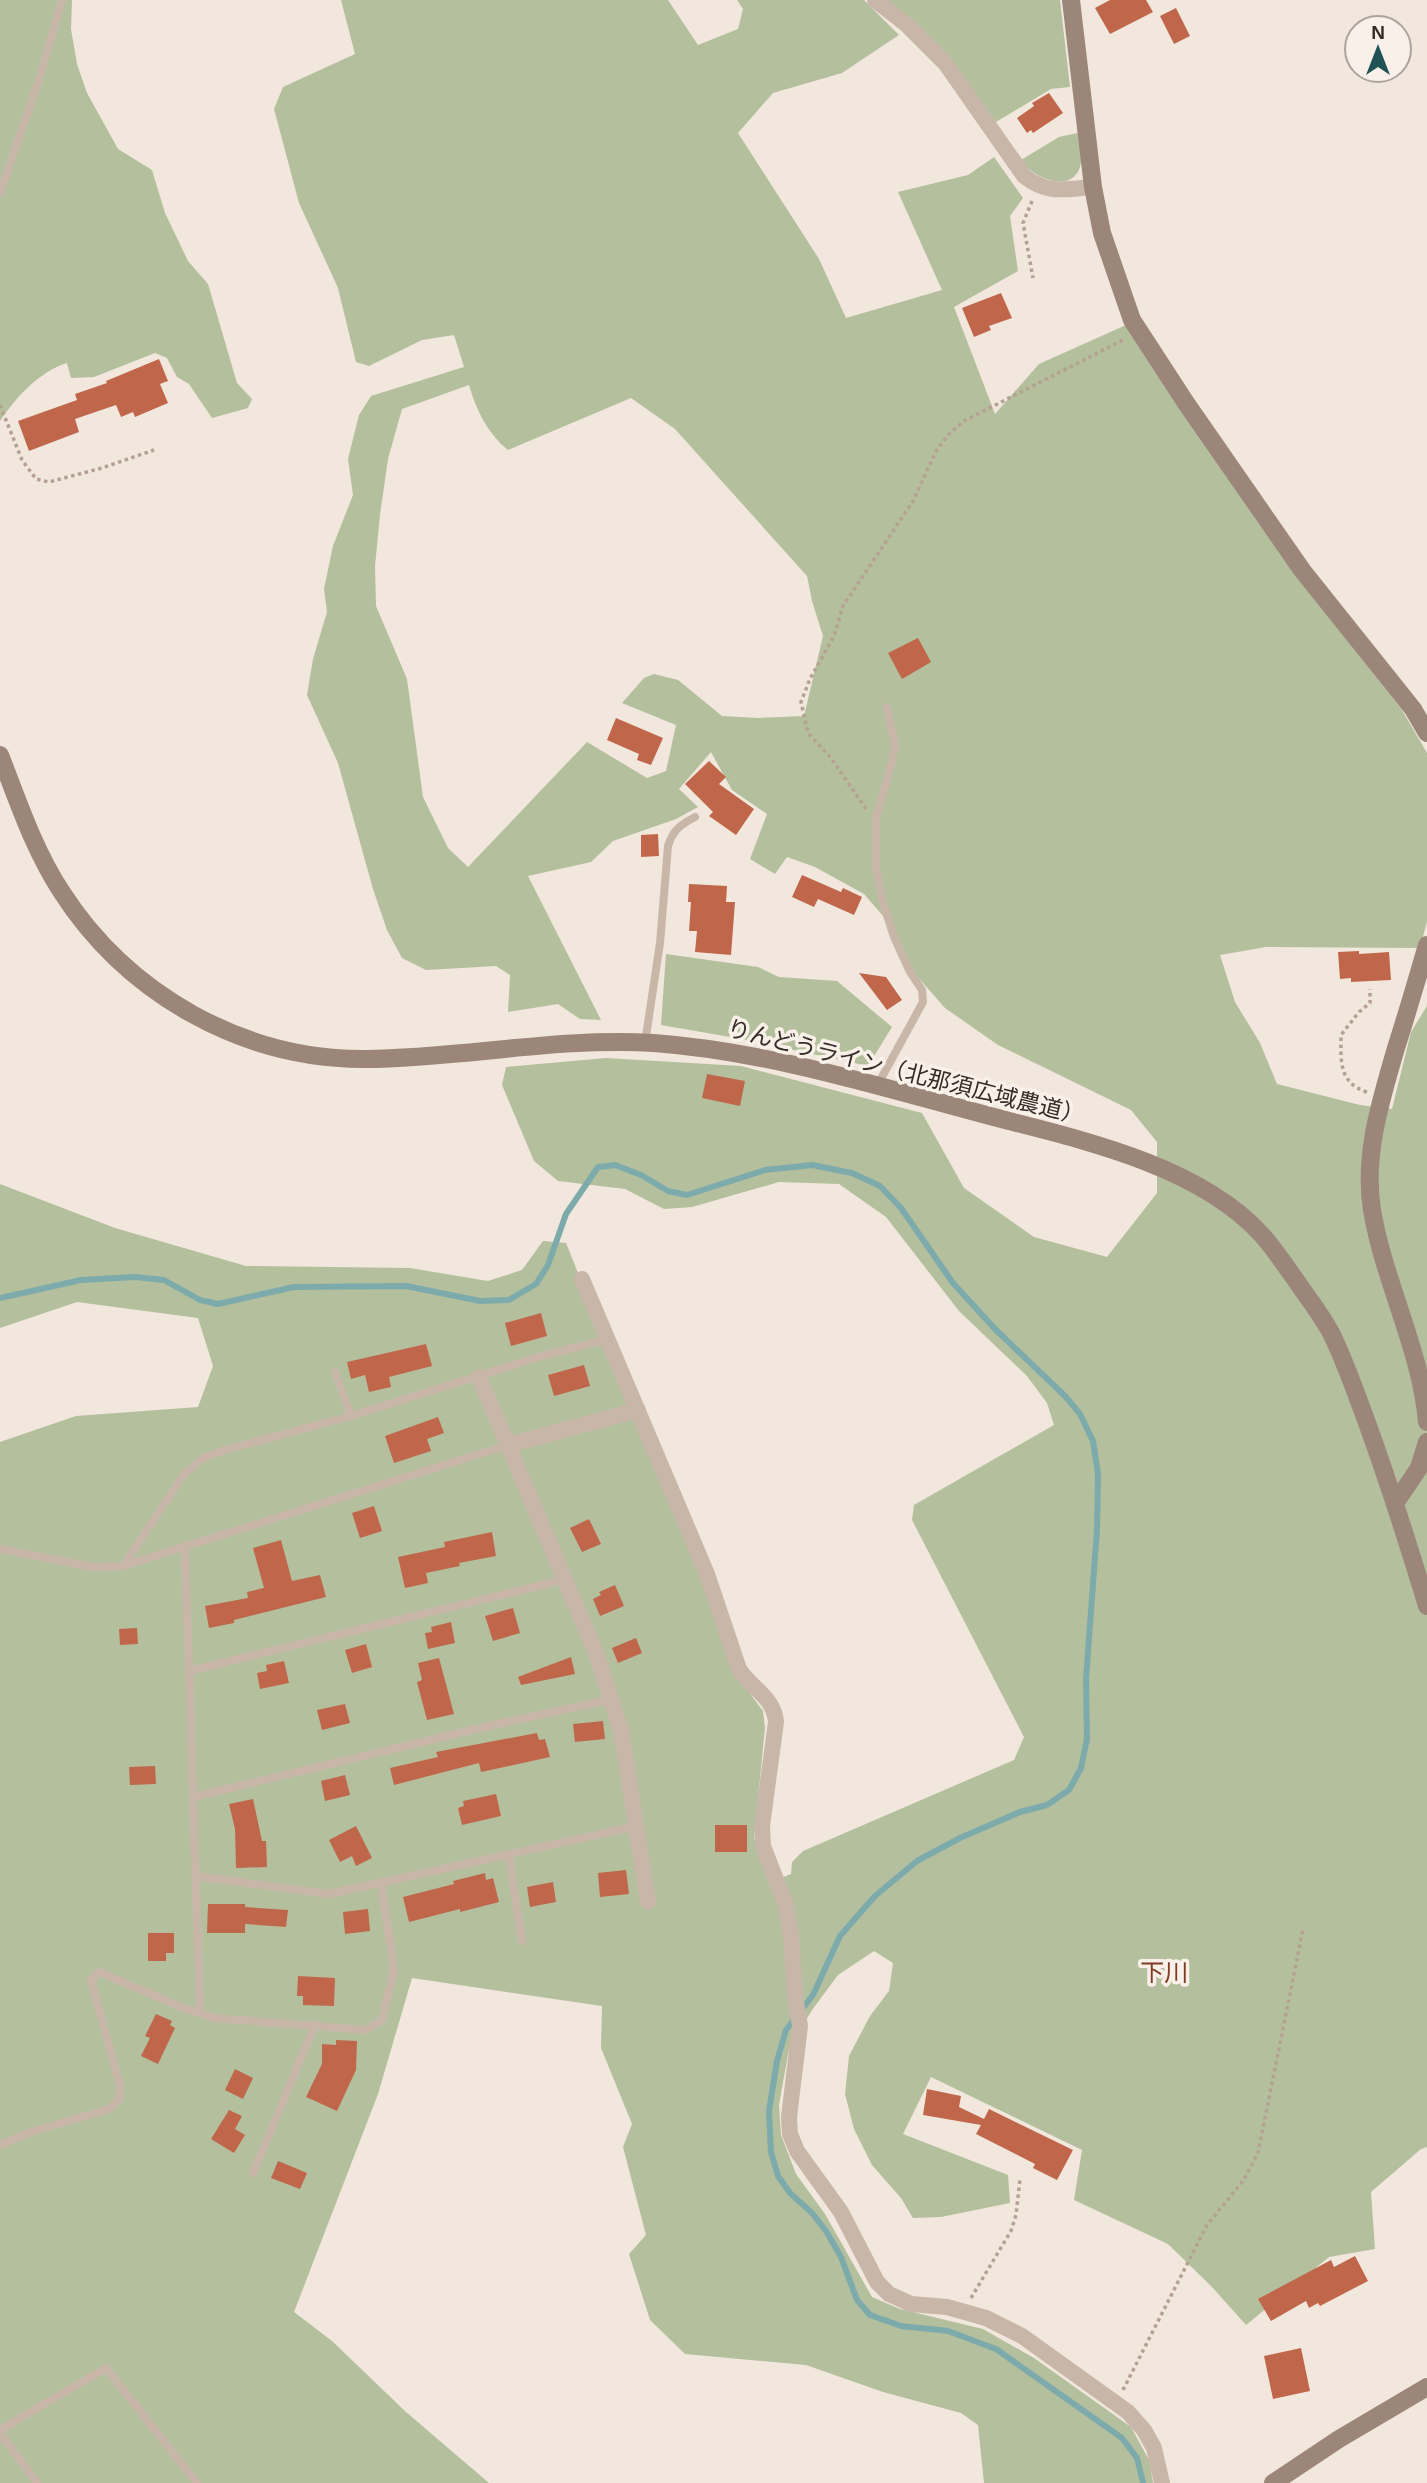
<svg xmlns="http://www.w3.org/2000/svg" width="1427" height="2483" viewBox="0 0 1427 2483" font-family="Arial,'Noto Sans JP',sans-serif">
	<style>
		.green { fill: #b4bf9d; fill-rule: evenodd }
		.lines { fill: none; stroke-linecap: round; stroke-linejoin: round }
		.stream { stroke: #7dabac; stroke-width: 6 }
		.building { fill: #c0674b }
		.path { stroke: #b4a193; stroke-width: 3.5; stroke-dasharray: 3.5 3.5; stroke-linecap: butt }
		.lane { stroke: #c8b7a9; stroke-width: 8 }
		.street { stroke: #c8b7a9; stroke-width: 16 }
		.secondary { stroke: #9c867a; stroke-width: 18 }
		.labels { text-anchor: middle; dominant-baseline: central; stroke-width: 7; stroke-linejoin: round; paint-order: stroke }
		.street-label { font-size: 23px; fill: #362d28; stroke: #f9f1e9 }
		.neighbourhood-label { font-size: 24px; fill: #813b25; stroke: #f9f1e9 }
	</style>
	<rect width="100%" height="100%" fill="#f1e7dc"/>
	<!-- green -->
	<path class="green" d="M0 0H72L71 29 77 64 87 93 118 149 152 170 165 213 188 261 208 284 237 383 252 399 248 408 212 418 189 384 177 377 167 358 155 353 94 377 71 378 67 363C39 372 17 396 0 421Z
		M341 0H668L698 45 738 29 743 9 737 0H864L899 35 842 73 773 93 738 133 819 259 846 318 942 290 898 192 968 175 994 157 1023 198 1010 216 1018 271 954 307 995 414 1039 364 1126 325 1295 574 1402 710 1427 753V921L1420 948 1266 947 1220 955 1235 1002 1260 1043 1277 1084 1360 1105 1392 1109 1411 1032 1427 1006V2147L1421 2149 1371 2192 1375 2249 1329 2257 1246 2325 1212 2287 1168 2244 1074 2200 1082 2150 931 2077 903 2134 1008 2175 1010 2203 941 2217 913 2218 901 2198 872 2165 854 2129 845 2094 849 2056 870 2016 889 1991 893 1963 874 1951 838 1975 812 2010 789 2049 779 2105 781 2135 796 2174 825 2214 872 2297 900 2309 983 2329 1034 2358 1131 2427 1149 2460 1153 2483H984L978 2425 961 2413 883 2392 806 2365 685 2354 650 2320 629 2254 646 2235 623 2147 632 2124 601 2048 602 2006 412 1978 378 2094 294 2312 332 2341 406 2412 489 2483H0V1442L76 1416 198 1407 213 1366 198 1318 77 1302 0 1328V1184L115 1228 246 1266 410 1268 488 1281 522 1270 543 1241 566 1243 743 1684 763 1711 765 1728 754 1838 769 1883 791 1874 792 1862 803 1851 1014 1760 1024 1737 912 1520 914 1505 1054 1425 1047 1403 1027 1376 959 1311 886 1217 839 1184 779 1182 692 1207 664 1209 625 1189 558 1181 534 1161 502 1085 506 1067 606 1058 741 1066 922 1113 964 1188 1034 1237 1107 1257 1157 1193V1142L1131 1110 998 1045 945 1008 902 959 884 917 864 894 815 867 787 857 775 874 750 859 767 814 732 790 711 752 679 789 698 807 676 819 613 841 591 862 528 876 601 1020 580 1019 558 1004 508 1012 510 975 496 966 426 970 402 958 387 930 373 889 338 763 307 695 313 659 327 612 324 589 333 546 353 495 348 459 359 415 371 396 464 367 454 335 422 340 369 366 356 362 338 288 299 203 274 109 283 87 355 54ZM469 385C476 410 488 434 508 450L631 398 675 429 807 576 812 601 823 636 804 716 758 718 722 716 678 680 654 674 644 678 622 703 676 725 666 771 647 778 587 742 468 867 448 848 423 797 407 679 376 606 375 566 380 515 388 459 402 409Z
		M885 0H1060L1070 87 1051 89 996 122 954 66Z
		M1078 133C1079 143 1083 157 1080 167 1071 195 1031 177 1021 160L1059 137Z
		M666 954 758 967 779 977 837 981 892 1027 868 1066 753 1041 661 1025Z"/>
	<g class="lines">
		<!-- stream -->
		<path class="stream" d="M0 1298 81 1280 136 1277 164 1280 200 1300 218 1304 294 1287 406 1286 480 1301 509 1300 536 1284 548 1265 566 1214 598 1167 615 1165 641 1175 668 1191 687 1195 765 1170 812 1165 852 1173 880 1186 901 1208 953 1283 995 1329 1065 1396 1080 1414 1093 1441 1098 1474 1097 1530 1086 1679 1087 1739 1081 1768 1069 1790 1047 1805 1020 1812 960 1838 917 1861 875 1896 840 1936 813 1995 786 2030 777 2061 769 2111 771 2152 778 2176 790 2193 812 2213 826 2231 841 2257 857 2300 870 2315 901 2326 948 2331 996 2349 1122 2438 1137 2458 1143 2483"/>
	</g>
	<!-- building -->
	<path class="building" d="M1110 0H1146L1153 12 1110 34 1095 8Z
		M1176 8 1190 36 1174 44 1160 16Z
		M1049 93 1063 113 1033 133 1031 130 1027 133 1017 118 1034 106 1032 103Z
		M1001 293 1012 318 989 326 991 330 974 337 962 308Z
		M159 359 168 381 160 384 168 403 135 417 133 412 121 417 116 405 75 419 79 432 29 451 18 421 77 400 75 394 107 383 106 381Z
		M918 638 931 662 902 679 888 653Z
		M616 718 663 738 651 765 637 760 639 754 607 740Z
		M709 761 726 777 719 784 754 809 736 835 709 816 713 812 685 784Z
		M658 834 659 856 641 857V835Z
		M802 875 841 892 843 888 862 897 854 915 818 899 814 907 792 897Z
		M689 884 727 886 726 902H735L731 955 695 952 697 931H689L691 902H688Z
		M1359 951V954L1389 952 1391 980 1351 982V978L1340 979 1338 952Z
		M859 973 886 977 902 1000 887 1010Z
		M707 1074 745 1081 740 1106 702 1098Z
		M541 1313 547 1336 511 1346 505 1323Z
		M426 1344 432 1366 389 1377 391 1387 369 1392 365 1375 351 1379 347 1362Z
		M584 1365 590 1386 554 1396 548 1375Z
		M438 1417 444 1433 427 1439 431 1451 394 1463 385 1436Z
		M374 1506 382 1531 360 1538 352 1513Z
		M589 1519 601 1544 582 1552 570 1528Z
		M492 1532 496 1556 459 1563 460 1566 426 1573 428 1583 405 1588 398 1557 445 1547 444 1542Z
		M281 1540 292 1581 320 1575 326 1597 234 1620V1623L209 1628 205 1606 248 1598 247 1592 264 1588 253 1548Z
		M615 1585 624 1606 600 1616 593 1599 601 1595 599 1592Z
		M513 1608 520 1633 493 1641 485 1616Z
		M451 1622 455 1643 428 1649 425 1633 432 1632 431 1627Z
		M137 1628 138 1644 120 1645 119 1629Z
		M636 1638 642 1653 618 1663 612 1648Z
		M366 1644 372 1667 352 1673 345 1650Z
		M571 1657 575 1674 521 1685 518 1677Z
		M439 1658 454 1714 427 1720 417 1682 422 1680 418 1663Z
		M284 1661 289 1683 260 1689 257 1673 267 1671 266 1665Z
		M345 1704 350 1723 322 1730 317 1710Z
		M603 1721 605 1739 575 1742 573 1724Z
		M537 1733 539 1740 545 1739 550 1757 481 1772 479 1763 394 1785 390 1768 438 1757 436 1752Z
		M155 1766 156 1784 130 1785 129 1767Z
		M345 1775 350 1795 325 1801 321 1781Z
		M496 1794 501 1816 462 1825 458 1808 464 1806 463 1801Z
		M253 1799 262 1841H266L267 1867 236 1868 235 1829 229 1804Z
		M715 1825H747V1852H715Z
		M356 1826 372 1858 356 1866 352 1856 340 1862 329 1840Z
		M626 1870 629 1894 600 1897 598 1873Z
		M485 1873 486 1880 493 1878 499 1902 460 1912V1909L409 1922 403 1897 454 1884 453 1881Z
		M553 1882 556 1902 530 1907 527 1887Z
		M208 1904H245V1907L288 1910 286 1927 245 1924V1933H207Z
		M368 1909 370 1931 345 1934 343 1912Z
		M148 1933H174V1953H166V1961H148Z
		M298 1976 335 1978 334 2006 303 2005V1996H297Z
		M156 2014 172 2021 170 2025 175 2028 158 2064 141 2056 150 2038 145 2036Z
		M336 2040 357 2041 356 2070 337 2111 306 2097 322 2064V2044L336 2045Z
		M235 2069 253 2078 243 2099 225 2090Z
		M927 2089 961 2096 959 2107 984 2119 989 2109 1073 2150 1057 2180 1033 2168 1035 2164 976 2134 981 2125 923 2115Z
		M229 2110 242 2116 235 2129 245 2135 234 2153 211 2139Z
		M278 2161 307 2173 300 2189 271 2178Z
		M1355 2256 1368 2281 1320 2306 1318 2303 1309 2308 1306 2301 1271 2321 1258 2299 1331 2260 1334 2267Z
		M1301 2348 1310 2391 1273 2399 1264 2356Z"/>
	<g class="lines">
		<!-- path -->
		<path class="path" d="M1032 201 1023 223 1033 278
			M0 405 22 460 36 479 49 482 102 468 154 450
			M866 809 831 758 808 733 801 702 810 679 834 636 843 606 913 501 936 451 948 435 964 421 1125 339
			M1367 1092C1338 1083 1341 1060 1341 1035L1359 1012 1370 1003V989
			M971 2298 1011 2231 1016 2215 1020 2179
			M1123 2390 1207 2225 1243 2181 1258 2153 1303 1929"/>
		<!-- lane -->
		<path class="lane" d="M0 193 39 80 62 0
			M645 1043 660 943 668 846C673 830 680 825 695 817
			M877 1086 923 1002 922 990 910 972 894 937 884 906 876 870V818L892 762 895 744 887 707
			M335 1372 351 1416
			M0 1549 93 1567 123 1566 508 1445
			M123 1566 185 1473 205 1457 225 1450 351 1416 545 1355 608 1339
			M189 1671 563 1580
			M193 1797 493 1725 613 1699
			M509 1856 522 1941
			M195 1876 329 1894 637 1826
			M200 2013 214 2018 366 2030 382 2020 394 1969 381 1884
			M0 2145 31 2132 109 2109 119 2100 120 2086 91 1980 99 1972 181 2007 200 2013 185 1546
			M253 2173 315 2025
			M0 2430 106 2368 197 2483
			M0 2433 37 2483"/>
		<!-- street -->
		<path class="street" d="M875 0 907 25 945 63 1024 176C1048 195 1065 189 1093 187
			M582 1279 707 1574 739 1669C752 1689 774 1697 776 1722L762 1826 763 1846 785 1903 791 1934 795 1996 800 2026 789 2117 790 2134 797 2151 841 2212 877 2282 889 2294 911 2304 947 2307 986 2318 1022 2336 1128 2412 1144 2430 1154 2448 1162 2483
			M479 1377 596 1653 621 1730 648 1902
			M508 1445 638 1410"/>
		<!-- secondary -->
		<path class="secondary" d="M1071 0 1093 187 1102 233 1132 320 1186 403 1302 570 1413 709 1427 733
			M0 755C18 801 34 850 61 891 127 994 243 1060 366 1059 463 1058 558 1037 654 1043 775 1052 893 1091 1009 1121 1092 1142 1202 1169 1261 1234 1274 1248 1284 1264 1295 1279 1307 1297 1321 1314 1331 1333 1345 1361 1355 1391 1366 1420 1388 1481 1408 1543 1427 1606
			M1427 945C1417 979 1407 1014 1396 1048 1381 1100 1363 1155 1372 1210 1384 1282 1421 1350 1427 1422
			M1396 1502 1419 1468 1427 1442
			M1273 2483 1339 2439 1427 2387"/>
	</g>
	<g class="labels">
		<!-- street labels -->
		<g class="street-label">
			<text transform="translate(906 1072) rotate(14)">りんどうライン（北那須広域農道）</text>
		</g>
		<!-- neighbourhood labels -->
		<g class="neighbourhood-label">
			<text x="1164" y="1972">下川</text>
		</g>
	</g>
	<!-- north arrow -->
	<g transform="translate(1378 49)"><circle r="33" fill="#f9f1e9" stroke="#aba39c" stroke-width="2"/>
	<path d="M0-5L12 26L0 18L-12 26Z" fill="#205255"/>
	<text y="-10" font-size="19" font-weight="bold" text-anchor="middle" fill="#362d28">N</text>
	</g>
</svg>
